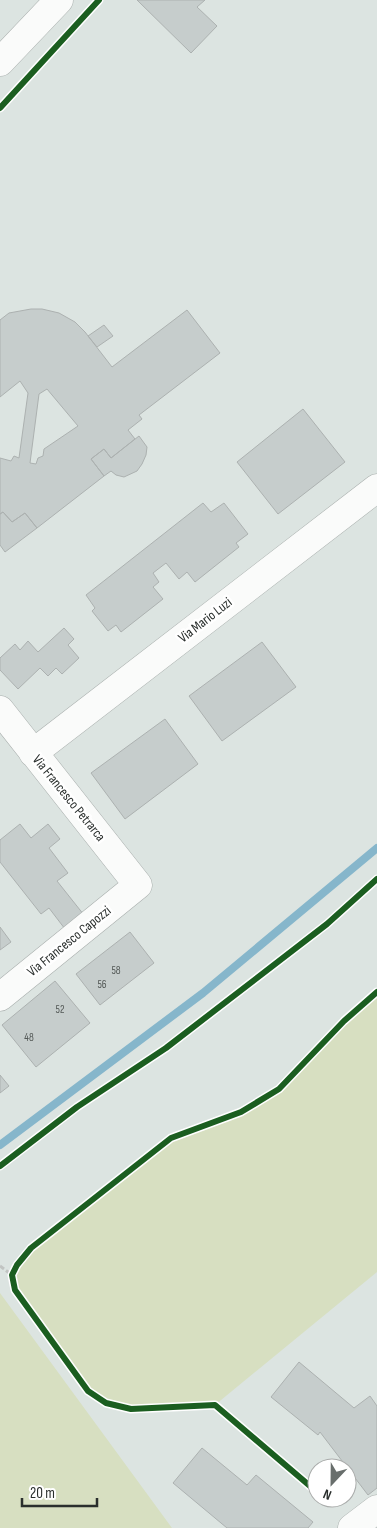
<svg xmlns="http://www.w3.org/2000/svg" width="377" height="1528" viewBox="0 0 377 1528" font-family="'Sofia Sans Condensed',sans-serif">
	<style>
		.green { fill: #d7dfc1 }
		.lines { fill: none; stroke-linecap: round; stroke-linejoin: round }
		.stream { stroke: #86b6cb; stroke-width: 8 }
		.building { fill: #c6cdcc; stroke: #acb1b0; fill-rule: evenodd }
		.minor-casing { stroke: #a9afad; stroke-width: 29 }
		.path { stroke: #c1c4c2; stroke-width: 3; stroke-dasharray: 5 2.5; stroke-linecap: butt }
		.minor { stroke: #fafbfa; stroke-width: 28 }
		.cycleway-casing { stroke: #fff; stroke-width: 9 }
		.cycleway { stroke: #1b5e20; stroke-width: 6 }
		.labels { text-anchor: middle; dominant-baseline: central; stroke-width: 5; stroke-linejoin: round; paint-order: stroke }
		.number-label { font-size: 11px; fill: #535856 }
		.street-label { font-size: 14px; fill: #2a2f2d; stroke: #fff }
	</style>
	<rect width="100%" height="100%" fill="#dce4e1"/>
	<!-- green -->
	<path class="green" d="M377 992V1272L215 1405 131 1409 106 1403 88 1391 15 1290 12 1275 17 1265 31 1248 171 1138 241 1112 279 1089 344 1021Z
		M0 1293 172 1528H0Z"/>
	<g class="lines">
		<!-- stream -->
		<path class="stream" d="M0 1145 203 993 377 848"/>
	</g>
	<!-- building -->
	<path class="building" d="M137 0H205L197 7 217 26 191 53Z
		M31 309H42L59 313 75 322 85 332 112 367 187 310 220 353 139 415 142 419 128 430 135 439 111 458 104 449 91 459 104 476 37 528 25 513 12 522 3 512 0 514V458L11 461 14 456 19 458 28 393 20 381 0 397V320L9 313ZM47 389 78 426 44 449 43 456 38 458 36 464 30 463 39 394Z
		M104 325 113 336 97 347 88 336Z
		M303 409 345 462 278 514 237 462Z
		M139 436 147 447 146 455 142 464 137 471 124 477 116 475 111 471 104 476 91 459 104 449 111 458Z
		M203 503 211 512 224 503 248 534 236 543 239 547 195 582 187 572 179 579 166 563 153 573 159 582 153 587 163 599 121 632 116 625 108 631 92 611 95 608 86 595Z
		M3 512 12 522 25 513 37 528 5 552 0 545V514Z
		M64 628 74 639 68 645 79 658 62 674 56 668 48 676 40 668 18 689 0 670V658L15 644 20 650 28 641 38 652Z
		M262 642 296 687 222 741 189 696Z
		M165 719 198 764 125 819 91 773Z
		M20 824 31 838 48 824 60 839 49 848 68 873 57 881 84 915 65 929 49 908 41 914 0 862V840Z
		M0 927 11 942 0 950Z
		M130 932 154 963 100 1005 76 974Z
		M55 981 90 1023 36 1067 2 1025Z
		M0 1075 9 1086 0 1093Z
		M299 1362 354 1408 370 1396 377 1406V1488L368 1495 320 1432 318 1435 271 1397Z
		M202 1448 247 1485 256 1475 313 1522 308 1528H227L173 1483Z"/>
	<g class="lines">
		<!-- minor casing -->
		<g class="minor-casing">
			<path id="minor" d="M0 62 59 0
				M0 710 138 885 0 997
				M33 753 377 488
				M352 1528 377 1509"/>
		</g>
		<!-- path -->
		<path class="path" d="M0 1266 12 1275"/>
		<!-- minor -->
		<use href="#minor" class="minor"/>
		<!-- cycleway casing -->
		<g class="cycleway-casing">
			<path id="cycleway" d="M0 108 99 0
				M0 1166 77 1107 166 1048 327 924 377 879
				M317 1492 215 1405 131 1409 106 1403 88 1391 15 1290 12 1275 17 1265 31 1248 171 1138 241 1112 279 1089 344 1021 377 992"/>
		</g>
		<!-- cycleway -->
		<use href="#cycleway" class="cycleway"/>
	</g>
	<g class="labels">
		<!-- number labels -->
		<g class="number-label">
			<text x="116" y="970">58</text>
			<text x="102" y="984">56</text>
			<text x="60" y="1009">52</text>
			<text x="29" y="1037">48</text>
		</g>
		<!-- street labels -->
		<g class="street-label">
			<text transform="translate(205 620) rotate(-38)">Via Mario Luzi</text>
			<text transform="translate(69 798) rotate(51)">Via Francesco Petrarca</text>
			<text transform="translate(69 941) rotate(-39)">Via Francesco Capozzi</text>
		</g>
	</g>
	<!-- north arrow -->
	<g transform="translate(332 1483) rotate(202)"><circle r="24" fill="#ffffff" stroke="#aaacab"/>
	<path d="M0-4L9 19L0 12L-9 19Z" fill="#686e6c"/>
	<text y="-8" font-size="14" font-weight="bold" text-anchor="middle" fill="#2a2f2d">N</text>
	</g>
	<!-- scale -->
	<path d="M22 1498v8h75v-8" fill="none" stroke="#2a2f2d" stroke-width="2.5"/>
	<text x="30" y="1498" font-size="15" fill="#2a2f2d" stroke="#ffffff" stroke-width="4" paint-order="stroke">20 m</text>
</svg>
